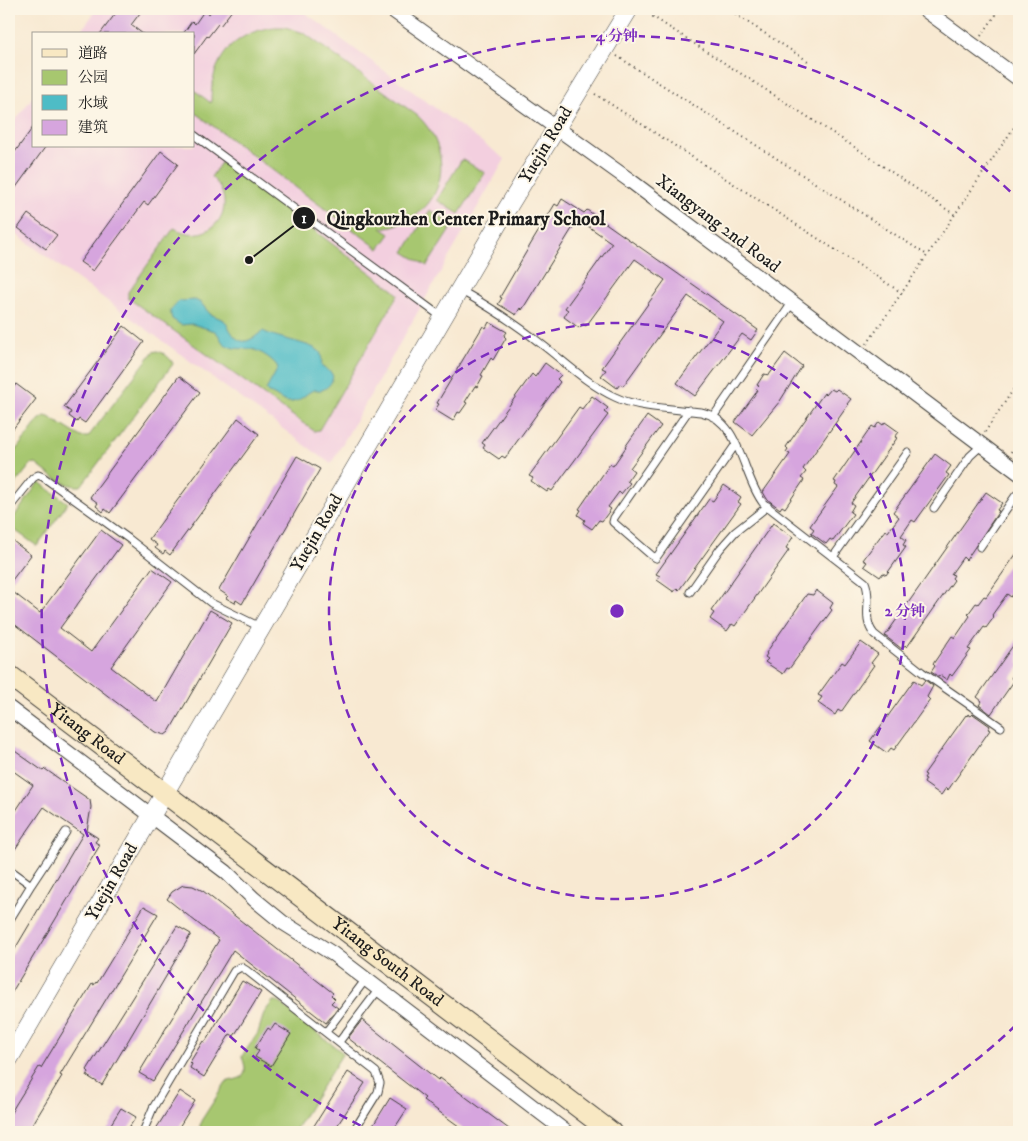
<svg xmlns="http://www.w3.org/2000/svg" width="1028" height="1141" viewBox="0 0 1028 1141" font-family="'IM FELL DW Pica','Noto Serif SC',serif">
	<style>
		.built { fill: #f3cfdf }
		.green { fill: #a7c76f; stroke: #627246 }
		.water { fill: #4ebcc6; stroke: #356c71 }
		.building { fill: #d6a5de }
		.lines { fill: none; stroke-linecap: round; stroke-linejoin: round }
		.service-casing { stroke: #3d3b37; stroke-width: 9 }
		.minor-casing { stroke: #3d3b37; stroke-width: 16 }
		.tertiary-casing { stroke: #3d3b37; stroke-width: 19 }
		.secondary-casing { stroke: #3d3b37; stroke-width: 22 }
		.path { stroke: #3d3b37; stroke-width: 2; stroke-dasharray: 1 4; stroke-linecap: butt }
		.service { stroke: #fff; stroke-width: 7 }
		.minor { stroke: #fff; stroke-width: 14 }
		.tertiary { stroke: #fff; stroke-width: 18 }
		.secondary { stroke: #f8e8c3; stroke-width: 20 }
		.ring { fill: none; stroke: #7b2cbf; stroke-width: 2.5; stroke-dasharray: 9 6 }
		.labels { text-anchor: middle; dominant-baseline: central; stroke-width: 4; stroke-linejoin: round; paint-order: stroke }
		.street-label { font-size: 18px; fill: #1c1c1c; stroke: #fcf5e5 }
		.centre { fill: #7b2cbf; stroke: #fcf5e5; stroke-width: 2.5 }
		.ring-label { font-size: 15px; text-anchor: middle; font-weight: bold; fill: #7b2cbf; stroke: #fcf5e5; stroke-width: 4; stroke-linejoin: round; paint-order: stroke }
		.leader { fill: none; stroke: #1c1c1c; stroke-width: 2 }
		.callout-dot { fill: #1c1c1c; stroke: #fcf5e5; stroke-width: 2 }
		.mark-label { font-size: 15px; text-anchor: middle; font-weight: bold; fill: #fff }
		.callout-label { font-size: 19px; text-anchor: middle; font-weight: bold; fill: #1c1c1c; stroke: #fcf5e5; stroke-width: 4; stroke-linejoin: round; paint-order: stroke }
	</style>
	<rect width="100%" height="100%" fill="#fcf5e5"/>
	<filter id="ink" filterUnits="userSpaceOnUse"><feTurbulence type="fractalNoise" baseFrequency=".02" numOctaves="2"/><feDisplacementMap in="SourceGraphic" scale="10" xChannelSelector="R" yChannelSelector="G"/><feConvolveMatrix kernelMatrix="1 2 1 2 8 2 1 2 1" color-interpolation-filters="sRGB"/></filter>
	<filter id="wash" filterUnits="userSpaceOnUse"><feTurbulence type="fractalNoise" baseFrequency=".0096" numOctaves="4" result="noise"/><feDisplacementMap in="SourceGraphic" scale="20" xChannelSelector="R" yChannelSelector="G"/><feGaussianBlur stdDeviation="1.12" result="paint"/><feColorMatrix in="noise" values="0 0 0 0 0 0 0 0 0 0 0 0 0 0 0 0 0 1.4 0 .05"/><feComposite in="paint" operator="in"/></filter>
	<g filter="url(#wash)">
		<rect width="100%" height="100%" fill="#f8e9d2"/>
		<!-- built -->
		<path class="built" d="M97 9H300L505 159 331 464 9 229V129L34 95V146H194V34H79Z"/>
		<!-- green -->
		<path class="green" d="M275 27H285L304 33 418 116C460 157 442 221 381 228L390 234 379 249 194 112V90L211 103C210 61 232 32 275 27Z
			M462 159 485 173 459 214 437 200Z
			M222 161 395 291 398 295 319 430 314 431 128 298V292L174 228C211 249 243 205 211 177Z
			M430 210 453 225 427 266 404 252Z
			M157 351C163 352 171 358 173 364L81 486C63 487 49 474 36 464L32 463 9 492V459L39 420 45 416 49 417 81 437H88L153 352Z
			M39 482 68 503 37 546 9 526V524Z
			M273 1001H277L343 1053 294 1132H199L201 1121 226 1082C233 1079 246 1080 245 1069 245 1064 243 1061 242 1056L258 1033 264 1013Z"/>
		<!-- water -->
		<path class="water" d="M195 300 201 303 210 314 224 320C231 329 236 349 253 338 257 336 259 333 263 331 275 338 310 343 319 351 323 355 321 362 322 367 325 369 330 371 332 374 335 380 328 388 322 390 319 391 317 389 314 390 305 393 300 403 289 402 281 402 276 394 268 393L266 390 278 368C276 361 260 351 252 349 244 348 236 350 228 346 220 343 221 336 215 331L192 324 181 325 172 319 170 311 179 301Z"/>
		<g id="blocks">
			<!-- building -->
			<path class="building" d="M119 9H143L131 25 143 34H100Z
				M212 9H233L220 26 218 24 208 37 207 36 194 54V34H183L192 21 195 24 204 11 209 14Z
				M34 126V146H46L9 197V160Z
				M161 151 178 164 148 205 144 202 93 271 80 262Z
				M562 199 584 213 587 210 758 330 751 340 742 334 695 396 677 383 723 321 688 296 623 386 620 384 617 388 601 376 606 370 602 368 665 280 635 259 586 326 583 324 579 328 564 317 568 310 565 308 612 243 578 219 522 310 520 308 516 315 498 304 502 298 500 297 532 242 555 204 558 206Z
				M28 214 57 235 46 249 18 228Z
				M489 322 507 332 504 336 506 338 493 360 491 358 481 375 483 376 477 387 475 386 465 402 467 403 460 413 458 412 453 421 435 410 439 404 437 403 483 326 486 328Z
				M124 326 144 342 85 423 79 419 77 422 69 416 71 412 64 407Z
				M785 353 802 366 780 401 752 435 735 422 758 390 756 389 759 386 757 385 764 374 769 375Z
				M545 363 561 375 557 379 560 382 505 458 502 456 499 459 483 448 485 445 482 443 532 374 535 377Z
				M179 376 200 392 110 513 105 509 103 512 96 506 98 503 90 497Z
				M16 384 36 399 9 434V394Z
				M831 389 835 391 837 389 851 399 847 404 848 405 803 469 806 472 801 478 804 480 785 508 782 506 780 509 767 499 763 492 790 454 786 452 788 449 786 447 824 393 826 395Z
				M592 396 608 408 604 412 608 415 552 491 549 489 547 492 531 481 533 478 529 476 579 407 582 409Z
				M647 416 661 426 630 468 634 471 627 481 630 483 621 494 619 492 608 507 611 509 602 521 599 520 592 529 583 523 585 520 578 515 581 510 579 509 610 464 613 466 626 447H625Z
				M238 418 259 434 170 555 165 551 163 554 155 548 157 545 149 539Z
				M879 422 883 425 885 422 899 432 895 437 897 438 851 503 854 505 850 512 853 514 833 541 830 539 826 544 811 533 814 529 810 526 838 487 835 485 836 482 834 481 872 426 875 428Z
				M935 454 951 466 946 473 949 475 915 522 912 520 901 536 906 540 903 545 906 547 886 575 883 573 880 577 864 566 867 562 863 560 885 530 888 532 899 517 893 512Z
				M297 456 320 469 242 604 236 600 235 603 226 598 228 596 219 590Z
				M724 485 741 497 738 502 741 504 679 590 677 588 674 592 657 580 660 576 656 574 709 499 713 501Z
				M986 492 1002 503 997 510 999 511 966 560 963 557 951 574 954 575 952 578 954 580 907 647 905 645 902 649 885 636Z
				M773 523 793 537 786 548 789 550 735 626 732 624 727 631 710 619 714 613 711 611Z
				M101 530 121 545 60 628 91 652 152 568 172 582 111 667 157 702 210 610 232 623 169 732 165 735 155 732 9 620V589L40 613Z
				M9 538 31 555 9 584Z
				M1019 550V596L1014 593 1011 597 1007 594 992 615 994 617 986 628 984 627 968 649 971 650 952 676 950 674 947 680 940 675 939 677 931 672 935 666 933 664 952 636 955 638 970 616 968 614 976 603 978 604 984 596 986 597Z
				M816 590 833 603 830 608 832 610 789 669 787 668 783 674 765 662 768 659 765 657 767 654 766 653 807 594 813 595Z
				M1019 637V667L1011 678 1014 681 991 714 979 705 982 701 977 697Z
				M861 642 878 654 871 663 874 665 841 712 838 710 835 715 818 703 822 697 818 695 842 662 845 664Z
				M914 680 921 685 925 680 933 686 927 697 930 700 894 750 891 748 887 753 870 741Z
				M968 714 971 716 973 714 990 726 988 729 990 730 948 790 946 788 941 795 924 783 926 779 924 778 926 775 924 774 966 715 967 716Z
				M12 749 43 771 45 769 90 800 91 807 87 831 98 838 95 842 100 845 9 997V959L83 834 44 807 9 858V821L33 785 9 768V754Z
				M183 885 193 886 203 891 333 993 331 995 335 999 331 1003 338 1008 326 1023 233 950 153 1081 139 1073 219 940 167 899 172 892Z
				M144 906 158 914 60 1075 62 1076 28 1132H9V1116L16 1104 39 1067 41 1068 92 984 94 985 96 982 97 983Z
				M177 926 191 934 102 1085 87 1076 89 1072 87 1070Z
				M242 981 261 992 234 1036 230 1034 204 1077 190 1068 192 1064 190 1062 203 1041 205 1042 207 1039Z
				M362 1020 438 1080 440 1078 513 1132H467L423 1100 425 1098 348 1038Z
				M275 1024 291 1034 271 1066 255 1057 259 1051 255 1048 268 1028 271 1030Z
				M348 1072 365 1083 333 1132H310Z
				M180 1091 195 1101 176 1132H154Z
				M390 1098 407 1109 392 1132H369Z
				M121 1108 136 1117 126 1132H106Z"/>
		</g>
	</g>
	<g filter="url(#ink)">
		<use href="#blocks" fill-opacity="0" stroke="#3d3b37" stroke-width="1"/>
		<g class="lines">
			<!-- service casing -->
			<g class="service-casing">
				<path id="service" d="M194 135 443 318
					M460 290C488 306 515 323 540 343 564 361 587 384 615 397 637 408 676 409 701 412 741 420 742 476 763 503L865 582C873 600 861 618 874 634L922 672 1001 727
					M689 410 614 518 613 522 651 555 656 558 736 444
					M713 417 792 303
					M9 508 33 478 38 475 43 477 129 539 211 603 260 627
					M934 508 970 456 982 445
					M980 547 1016 495 1019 494
					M833 557 908 452
					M690 592 720 549 735 532 768 506
					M9 869 31 885 9 921
					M31 885 66 832
					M326 1032 366 979
					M339 1042 379 989
					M143 1132 153 1108 234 971 241 967 246 970 376 1072 380 1083 378 1092 353 1132"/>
			</g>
			<!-- minor casing -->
			<g class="minor-casing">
				<path id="minor" d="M391 9 632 182 1019 473
					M924 9 1019 79
					M9 708 226 872 254 899 282 922 333 954 566 1132"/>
			</g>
			<!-- tertiary casing -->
			<g class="tertiary-casing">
				<path id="tertiary" d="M9 1059 502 217 629 9"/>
			</g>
			<!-- secondary casing -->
			<g class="secondary-casing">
				<g id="secondary">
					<path id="s1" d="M9 675 611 1132"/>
				</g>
			</g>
			<!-- path -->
			<path class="path" d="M727 9 811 63
				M644 11 859 150 955 215
				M981 36 1000 9
				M617 56 927 255
				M595 94 902 293
				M867 344 1019 120
				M985 432 1019 381
				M1011 452 1019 440"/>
			<!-- service -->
			<use href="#service" class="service"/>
			<!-- minor -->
			<use href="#minor" class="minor"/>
			<!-- tertiary -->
			<use href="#tertiary" class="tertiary"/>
			<!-- secondary -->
			<use href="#secondary" class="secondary"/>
		</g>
	</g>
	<!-- distance rings -->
	<g class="ring">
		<circle cx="617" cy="611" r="288"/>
		<path d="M1016 1025A575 575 0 0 1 860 1132M374 1132A575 575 0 1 1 1016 197"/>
	</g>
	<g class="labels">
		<!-- street labels -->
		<g class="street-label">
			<text transform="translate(546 145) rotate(-59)">Yuejin Road</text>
			<text transform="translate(718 224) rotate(37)">Xiangyang 2nd Road</text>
			<text transform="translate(317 533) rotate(-60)">Yuejin Road</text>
			<text stroke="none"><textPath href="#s1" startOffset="98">Yitang Road</textPath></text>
			<text transform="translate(112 882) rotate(-60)">Yuejin Road</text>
			<text stroke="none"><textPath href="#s1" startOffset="475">Yitang South Road</textPath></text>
		</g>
	</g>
	<circle cx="617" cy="611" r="8" class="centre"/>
	<g class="ring-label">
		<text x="617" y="41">4 分钟</text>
		<text x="905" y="616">2 分钟</text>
	</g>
	<!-- callouts -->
	<path class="leader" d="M249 260L304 218"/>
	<g class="callout-dot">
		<circle cx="249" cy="260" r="5"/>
		<circle cx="304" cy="218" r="12"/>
	</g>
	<g class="mark-label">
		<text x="304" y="223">1</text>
	</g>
	<g class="callout-label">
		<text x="466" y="225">Qingkouzhen Center Primary School</text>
	</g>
	<!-- margin -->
	<rect width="1028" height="1141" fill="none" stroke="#fcf5e5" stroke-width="30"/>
	<!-- legend -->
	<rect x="32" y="32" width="162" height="115" fill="#fcf5e5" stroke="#a29e95"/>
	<rect x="42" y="49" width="25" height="8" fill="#f8e8c3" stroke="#a29e95"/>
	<text x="78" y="58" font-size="15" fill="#1c1c1c">道路</text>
	<rect x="42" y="70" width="25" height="15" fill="#a7c76f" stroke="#a29e95"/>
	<text x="78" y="82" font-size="15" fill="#1c1c1c">公园</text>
	<rect x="42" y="95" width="25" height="15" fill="#4ebcc6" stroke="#a29e95"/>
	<text x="78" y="108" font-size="15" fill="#1c1c1c">水域</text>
	<rect x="42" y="120" width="25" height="15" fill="#d6a5de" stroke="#a29e95"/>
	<text x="78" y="132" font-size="15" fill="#1c1c1c">建筑</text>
</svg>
